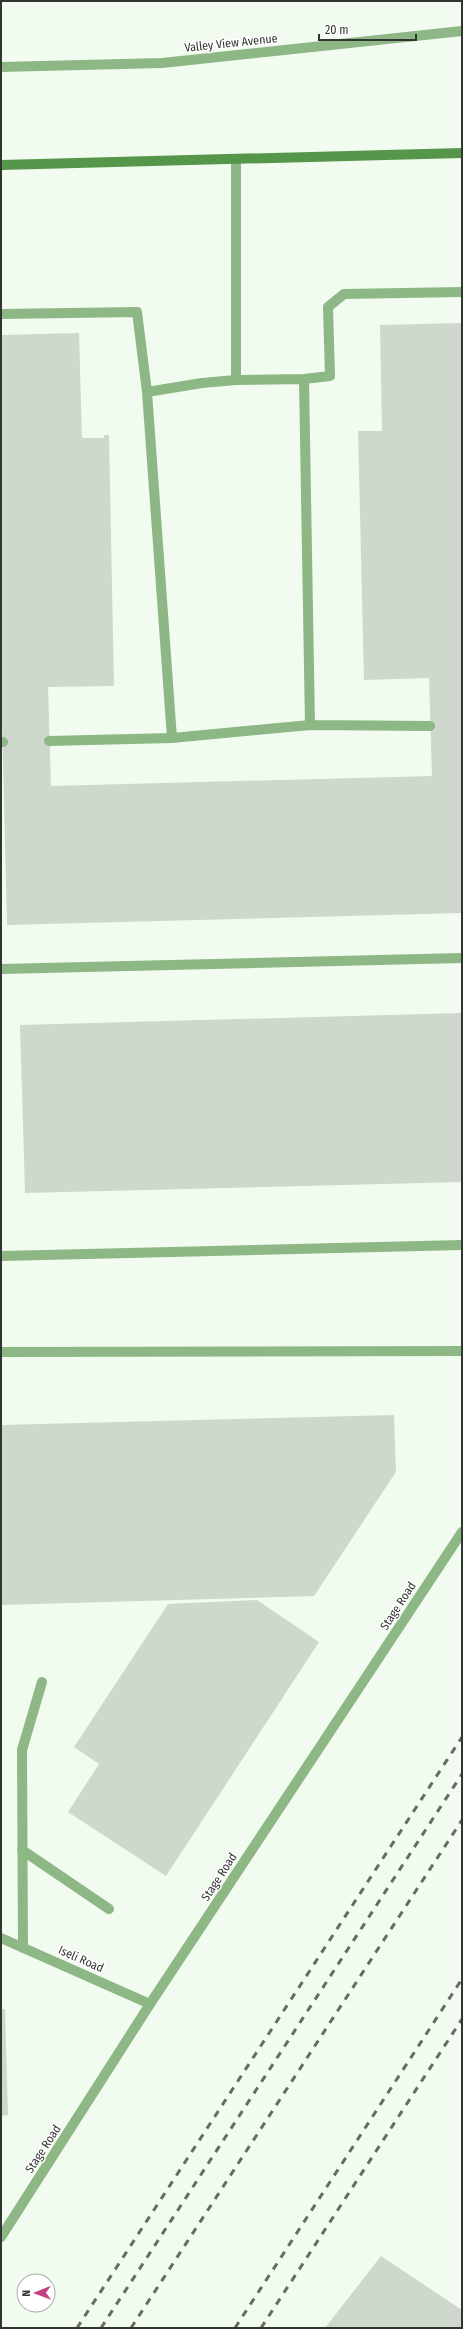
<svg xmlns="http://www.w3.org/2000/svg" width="463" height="2329" viewBox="0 0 463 2329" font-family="'Fira Sans Condensed',sans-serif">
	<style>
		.building { fill: #cfd8cd }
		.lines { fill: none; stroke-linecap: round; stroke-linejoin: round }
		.service { stroke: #8db784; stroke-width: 10 }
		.minor { stroke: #8db784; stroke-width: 10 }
		.tertiary { stroke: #8db784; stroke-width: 10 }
		.secondary { stroke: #56964a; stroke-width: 10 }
		.rail { stroke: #666b64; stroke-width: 3; stroke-dasharray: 7 7; stroke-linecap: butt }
		.labels { text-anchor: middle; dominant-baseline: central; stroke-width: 3; stroke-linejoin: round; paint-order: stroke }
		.street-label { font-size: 12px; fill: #323631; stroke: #fff }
	</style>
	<rect width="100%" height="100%" fill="#f1fbef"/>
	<!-- building -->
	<path class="building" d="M462 323V913L7 925 1 678V335L79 333 82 438H104V435H109L114 686 48 687 51 786 432 776 429 678 364 680 358 431H382L380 325Z
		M462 1013V1182L25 1193 20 1025Z
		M394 1415 396 1472 314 1596 1 1605V1425Z
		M257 1600 319 1642 166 1876 68 1812 99 1764 74 1747 168 1604Z
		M1 2009H5L8 2115 1 2116Z
		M381 2256 462 2310V2328H325Z"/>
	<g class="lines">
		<!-- service -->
		<path class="service" d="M1 314 137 312 147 392 202 383 236 380V159
			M236 380 304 379 330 376 328 307 344 294 462 292
			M147 392 172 738 310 725 304 379
			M310 725 430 726
			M49 741 172 738
			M1 742H3
			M1 969 462 958
			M1 1256 462 1245
			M1 1352 462 1351
			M22 1850 109 1909
			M23 1948 22 1750 42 1682"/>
		<!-- minor -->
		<path class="minor" d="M1 67 162 63 462 31
			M1 1938 150 2004"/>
		<!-- tertiary -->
		<path class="tertiary" d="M1 2237 150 2004 462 1532"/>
		<!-- secondary -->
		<path class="secondary" d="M1 165 462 153"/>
		<!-- rail -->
		<path class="rail" d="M77 2328 462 1737
			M101 2328 462 1774
			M131 2328 462 1820
			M235 2328 462 1979
			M261 2328 462 2019"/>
	</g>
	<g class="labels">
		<!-- street labels -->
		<g class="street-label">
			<text transform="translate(231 43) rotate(-6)">Valley View Avenue</text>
			<text transform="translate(398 1606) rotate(-57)">Stage Road</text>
			<text transform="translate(219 1877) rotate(-57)">Stage Road</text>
			<text transform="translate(81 1959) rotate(24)">Iseli Road</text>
			<text transform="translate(43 2149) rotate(-57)">Stage Road</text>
		</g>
	</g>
	<!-- border -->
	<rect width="463" height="2329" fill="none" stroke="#323631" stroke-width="4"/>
	<!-- north arrow -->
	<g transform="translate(36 2293) rotate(269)"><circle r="19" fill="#ffffff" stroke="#adafad"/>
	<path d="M0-3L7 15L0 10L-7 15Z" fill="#c34087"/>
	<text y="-6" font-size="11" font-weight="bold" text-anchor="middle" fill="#323631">N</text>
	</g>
	<!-- scale -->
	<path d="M319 34v6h97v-6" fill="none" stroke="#323631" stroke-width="2"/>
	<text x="325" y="34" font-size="12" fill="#323631" stroke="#ffffff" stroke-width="3" paint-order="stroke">20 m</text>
</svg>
